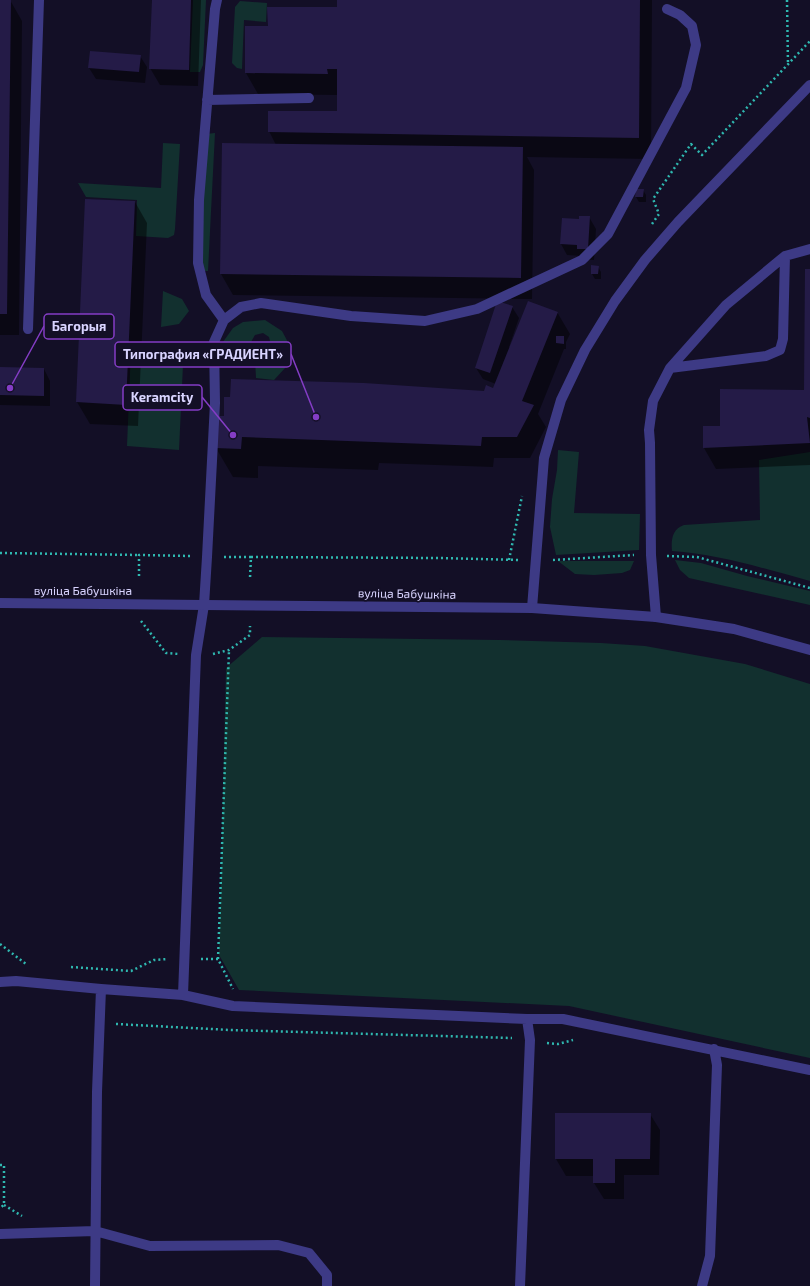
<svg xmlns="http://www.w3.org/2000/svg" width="810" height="1286" viewBox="0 0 810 1286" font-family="'Exo 2',sans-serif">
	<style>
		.green { fill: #12302f }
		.shadow { fill: #0007 }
		.building { fill: #241b47 }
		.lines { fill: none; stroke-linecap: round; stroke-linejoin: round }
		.path { stroke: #2fb8b0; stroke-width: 2.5; stroke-dasharray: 2 3; stroke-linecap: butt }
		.service { stroke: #3d3a85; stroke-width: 10 }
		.tertiary { stroke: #3d3a85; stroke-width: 10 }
		.labels { text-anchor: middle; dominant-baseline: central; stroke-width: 3.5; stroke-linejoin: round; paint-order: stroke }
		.street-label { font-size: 12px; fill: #d9d4ff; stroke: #130f26 }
		.leader { fill: none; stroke: #843dc5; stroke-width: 1.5 }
		.callout-dot { fill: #843dc5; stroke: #130f26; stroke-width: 1.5 }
		.callout { fill: #130f26; stroke: #843dc5; stroke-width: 1.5 }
		.callout-label { font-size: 13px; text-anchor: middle; font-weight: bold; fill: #d9d4ff }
	</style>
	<rect width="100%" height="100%" fill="#130f26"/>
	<!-- green -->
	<path class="green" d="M193 0H206L203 65 200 72H190Z
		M240 1 267 3 266 22 244 20 242 69 237 68 232 63 235 7Z
		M215 133 208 271H202L203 139 206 134Z
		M163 143 180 144 175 229 174 235 168 238 136 236 137 200 86 197 78 183 161 188Z
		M163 291 182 299 189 311 179 324 161 327Z
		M265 320 282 331 290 346 289 356 286 367 274 380 256 378C256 370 253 358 261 353 267 349 266 352 271 345L269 337 263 333 255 335 251 342 254 350 250 361 219 358 220 346 233 328 243 322Z
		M131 349 171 352 179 356 183 365 179 450 127 446Z
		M558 450 579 452 574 513 640 514 639 550 556 555 550 527 552 499 557 470Z
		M810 452V581C765 569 719 554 672 551 671 540 672 529 684 525L760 520 759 460Z
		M675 560 701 563 747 576 810 591V605L689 578 680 570Z
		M558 561H634L630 570 622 573 594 575 575 574Z
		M262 637 500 640 601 643 645 646 745 664 810 684V1058L569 1006 239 990 219 955 226 668Z"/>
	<!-- shadow -->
	<path class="shadow" d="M0 0H10L22 21 19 335H0Z
		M153 0H201L198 86 160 85 150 68Z
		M338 0H652L651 159 527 157 534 170 532 299 233 295 221 274 276 145 269 131 338 112V95L258 94 246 73 269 27 338 8Z
		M140 56 147 67 145 83 96 79 89 68Z
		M643 190 646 195V202H639L636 197Z
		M86 200 135 202 147 223 138 426 90 424 77 402Z
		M589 217 596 229 594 260 584 259 582 256 567 255 561 244 580 220Z
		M598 267 601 272V279H595L592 274Z
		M810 270V465L716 469 704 448 721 427 805 391Z
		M512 307 519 318 509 347H511L557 312 570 334 566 342V349H564L538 414 546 427 530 458H494L493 467 379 463 378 470 258 466V478L233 477 216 448 217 417 485 392 494 390 496 384 483 379 476 368Z
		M0 368 44 369 50 381V406L0 405Z
		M556 1114H650L660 1130 659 1175H624V1199H604L594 1183V1176H566L556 1159Z"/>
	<!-- building -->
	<path class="building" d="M0 0H11L7 314H0Z
		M152 0H191L189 70 149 69Z
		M337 0H640L639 138 268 132V111H337V69H327L328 74 245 73V26H268L267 7H337Z
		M90 51 141 55 139 72 88 68Z
		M222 143 523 147 521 278 220 274Z
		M636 189H644L643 197H635Z
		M85 199 135 201 126 405 76 402Z
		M579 216H590L588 249H577V245L560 244 562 218 579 219Z
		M591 265 599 266 598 274H591Z
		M805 269H810V418L807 417 810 443 703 448V426H720V389L804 390Z
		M497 301 513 306 490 373 475 368Z
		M528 301 558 312 522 401 534 405 517 437H482L481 446 242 437 241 449 215 448 216 416H224V397H230L231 379 364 383 484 391 486 385 493 388Z
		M556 336H564V344L556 343Z
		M0 367 44 368V396L0 395Z
		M555 1113H651L650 1159H615V1183H593V1159H555Z"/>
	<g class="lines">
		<!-- path -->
		<path class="path" d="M787 0 788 65
			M652 224 659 214 653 199 691 144 702 155 810 41
			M0 553 139 555
			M667 556 697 557 810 588
			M224 557H251L250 578
			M251 557 439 558 518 560
			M509 560 522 496
			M553 560 634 555
			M139 576V555L191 556
			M141 621 166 653 179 654
			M213 654 229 650 250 635V626
			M0 944 26 964
			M201 959H218L233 989
			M218 959 229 650
			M71 967 131 971 154 960 168 959
			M116 1024 230 1030 512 1038
			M547 1043 558 1044 573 1040
			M0 1165H4V1205L0 1208
			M4 1205 22 1216"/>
		<!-- service -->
		<path class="service" d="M217 0 215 9 199 200 198 263 206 295 224 320
			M207 100 309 98
			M28 329 39 0
			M670 368 766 356 780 350 783 339 785 256
			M532 608 544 458 561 400 585 350 615 301 645 260 678 222 810 85
			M656 617 651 555 650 443 649 430 653 401 670 368 726 305 785 256 810 249
			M0 982 16 981 101 989 183 995 233 1006 527 1019H563L810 1070
			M183 995 196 655 204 605 207 557 215 403 214 342 224 320 241 307 261 303 351 316 425 321 477 309 582 260 608 234 686 88 696 45 692 26 680 15 667 9
			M0 1234 95 1231 150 1246 278 1245 309 1253 327 1275V1286
			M95 1286 97 1092 101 989
			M520 1286 530 1040 527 1019
			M702 1286 710 1256 717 1065 714 1049"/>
		<!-- tertiary -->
		<path class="tertiary" d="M0 603 532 608 656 617 734 629 810 650"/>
	</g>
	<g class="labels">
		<!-- street labels -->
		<g class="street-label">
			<text x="83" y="590">вуліца Бабушкіна</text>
			<text transform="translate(407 593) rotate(1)">вуліца Бабушкіна</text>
		</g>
	</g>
	<!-- callouts -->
	<path class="leader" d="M10 388L44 326M316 417L291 354M233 435L202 397"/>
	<g class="callout-dot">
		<circle cx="10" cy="388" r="4"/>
		<circle cx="316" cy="417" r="4"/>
		<circle cx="233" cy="435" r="4"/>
	</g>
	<g class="callout">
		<rect x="44" y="314" width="70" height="25" rx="4"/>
		<rect x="115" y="342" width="176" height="25" rx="4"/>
		<rect x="123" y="385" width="79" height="25" rx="4"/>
	</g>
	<g class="callout-label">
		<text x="79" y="331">Багорыя</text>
		<text x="203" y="359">Типография «ГРАДИЕНТ»</text>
		<text x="162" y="402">Keramcity</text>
	</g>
</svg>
